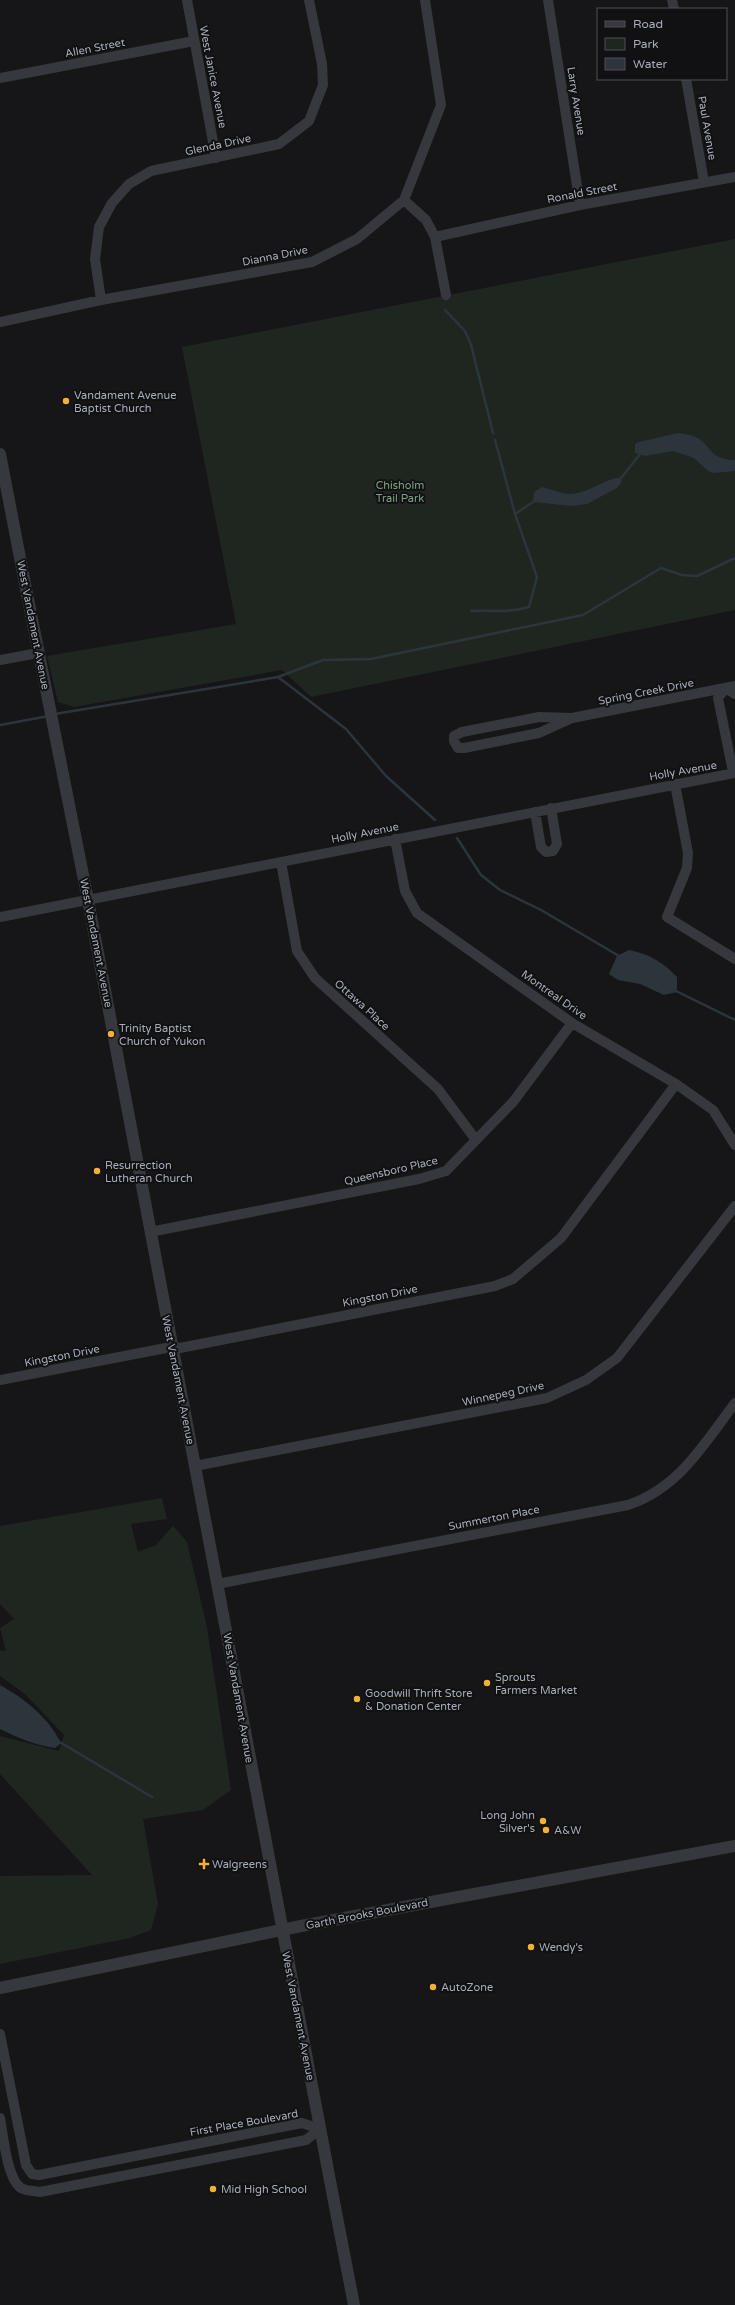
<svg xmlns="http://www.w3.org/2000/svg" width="735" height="2305" viewBox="0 0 735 2305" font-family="'Varela Round',sans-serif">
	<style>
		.green { fill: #1e261f }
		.water { fill: #2c353c }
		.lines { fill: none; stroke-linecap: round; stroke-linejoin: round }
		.stream { stroke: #2c353c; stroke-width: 2.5 }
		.minor { stroke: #37383d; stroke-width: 10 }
		.tertiary { stroke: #37383d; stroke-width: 12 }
		.poi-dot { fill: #f2b134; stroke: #111113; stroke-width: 1.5 }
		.labels { text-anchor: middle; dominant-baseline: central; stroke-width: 4; stroke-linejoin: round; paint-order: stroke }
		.street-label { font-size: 11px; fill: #a8adb8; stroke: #111113 }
		.poi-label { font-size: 11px; fill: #a8adb8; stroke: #111113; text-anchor: start }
		.park-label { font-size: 11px; fill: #7fa381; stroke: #111113 }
	</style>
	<rect width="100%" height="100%" fill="#161618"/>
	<!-- green -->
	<path class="green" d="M735 239V610L311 697 282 670 74 707 58 702 47 656 236 624 182 347Z
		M162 1498 167 1519 131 1524 138 1552 156 1545 173 1526 187 1542 207 1627 231 1790 203 1810 143 1819 158 1904 151 1930 130 1938 0 1964V1876L92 1875 0 1774V1736L59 1751 64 1735 25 1694 0 1676V1650L6 1651 0 1628 14 1619 0 1604V1526Z"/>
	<!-- water -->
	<path class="water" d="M678 433C682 434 689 434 693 436 712 443 706 459 735 460V471L713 473 708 471 694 458 673 451 645 456 635 453V444L639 442Z
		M622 477 621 483 617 488 587 504 572 506 533 502 534 492 542 487C551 489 561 494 571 494 589 493 604 479 622 477Z
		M629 950C649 954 663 962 677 977V992L664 995 640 984 618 980 609 974 617 956Z
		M0 1685C25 1699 48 1717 61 1743L55 1748C35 1745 18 1738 0 1729Z"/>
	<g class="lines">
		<!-- stream -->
		<path class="stream" d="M445 310 465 331 471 345 493 433
			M622 477 640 454
			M515 514 533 502
			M471 611C491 610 510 613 529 607L537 577 515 514 495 440
			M278 677 346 729 386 776 435 820
			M55 714 278 677 323 660 371 659 583 615 661 568 682 575 697 576 735 558
			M0 725 49 716
			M457 838 481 875 500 890 541 910 619 956
			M674 990 735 1020
			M58 1741 152 1797"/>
		<!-- minor -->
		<path class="minor" d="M187 0 216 158
			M548 0 580 205
			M672 0 674 9
			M0 78 194 41
			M686 79 704 182
			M404 200 426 220 435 237 446 295
			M435 237 580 205 735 177
			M101 300 95 259 99 227 112 203 129 184 151 171 279 144 309 121 323 85 322 64 309 0
			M0 322 101 300 312 262 357 239 404 200 441 105 425 0
			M0 660 38 653
			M735 694 726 688 718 698 732 767 735 769
			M572 718 539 717 462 732 454 736V741L458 748H464L539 733 572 718 735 686
			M675 784 688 853 687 868 667 917 735 959
			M535 812 541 847 546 852 553 851 557 844 551 808
			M395 839 405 891 417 913 572 1023 676 1084 713 1110 735 1145
			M281 862 297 951 315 978 438 1089 476 1140
			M0 917 735 773
			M150 1232 419 1179 446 1171 476 1140 513 1102 572 1023
			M0 1380 171 1347 180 1348 495 1286 513 1279 561 1238 676 1084
			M195 1466 547 1398 586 1380 617 1358 735 1206
			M217 1584 628 1505C679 1488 704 1444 735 1403
			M0 2034 26 2165 32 2174 39 2175 302 2123 320 2129
			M0 2118C3 2134 7 2179 21 2188 26 2191 34 2191 40 2192L306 2140 320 2129"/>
		<!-- tertiary -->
		<path class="tertiary" d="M0 454C28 603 59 752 88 900 177 1368 263 1837 354 2305
			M0 1988 301 1926 735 1846"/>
	</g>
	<!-- markers -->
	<g class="poi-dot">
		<circle cx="66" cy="401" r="4"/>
		<circle cx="111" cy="1034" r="4"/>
		<circle cx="97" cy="1171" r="4"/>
		<circle cx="487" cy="1683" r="4"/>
		<circle cx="357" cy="1699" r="4"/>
		<circle cx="543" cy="1821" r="4"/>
		<circle cx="546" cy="1830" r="4"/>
		<path d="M202 1858h4v4h4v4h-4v4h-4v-4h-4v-4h4z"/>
		<circle cx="531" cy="1947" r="4"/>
		<circle cx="433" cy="1987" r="4"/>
		<circle cx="213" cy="2189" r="4"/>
	</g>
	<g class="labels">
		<!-- street labels -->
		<g class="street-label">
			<text transform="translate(95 48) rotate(-11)">Allen Street</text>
			<text transform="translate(213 77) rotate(79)">West Janice Avenue</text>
			<text transform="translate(576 101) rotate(81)">Larry Avenue</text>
			<text transform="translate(707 128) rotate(80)">Paul Avenue</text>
			<text transform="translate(218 145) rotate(-12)">Glenda Drive</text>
			<text transform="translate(582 193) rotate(-11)">Ronald Street</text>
			<text transform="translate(275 256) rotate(-11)">Dianna Drive</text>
			<text transform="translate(33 625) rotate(79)">West Vandament Avenue</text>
			<text transform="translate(646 692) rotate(-11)">Spring Creek Drive</text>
			<text transform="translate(683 771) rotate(-10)">Holly Avenue</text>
			<text transform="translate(365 833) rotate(-11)">Holly Avenue</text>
			<text transform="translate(96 943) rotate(79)">West Vandament Avenue</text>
			<text transform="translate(554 995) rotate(35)">Montreal Drive</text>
			<text transform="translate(362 1005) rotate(42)">Ottawa Place</text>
			<text transform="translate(391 1171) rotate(-13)">Queensboro Place</text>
			<text transform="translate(380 1296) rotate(-11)">Kingston Drive</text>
			<text transform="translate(62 1356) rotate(-11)">Kingston Drive</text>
			<text transform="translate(178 1380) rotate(79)">West Vandament Avenue</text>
			<text transform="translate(503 1394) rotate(-12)">Winnepeg Drive</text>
			<text transform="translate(494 1518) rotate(-11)">Summerton Place</text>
			<text transform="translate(238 1698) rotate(80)">West Vandament Avenue</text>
			<text transform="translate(367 1914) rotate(-11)">Garth Brooks Boulevard</text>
			<text transform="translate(298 2016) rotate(79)">West Vandament Avenue</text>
			<text transform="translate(244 2123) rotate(-10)">First Place Boulevard</text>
		</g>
		<!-- poi labels -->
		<g class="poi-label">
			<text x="74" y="395">Vandament Avenue<tspan x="74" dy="13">Baptist Church</tspan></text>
			<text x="119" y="1028">Trinity Baptist<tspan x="119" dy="13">Church of Yukon</tspan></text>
			<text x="105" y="1165">Resurrection<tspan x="105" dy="13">Lutheran Church</tspan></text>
			<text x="495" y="1677">Sprouts<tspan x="495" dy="13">Farmers Market</tspan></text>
			<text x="365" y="1693">Goodwill Thrift Store<tspan x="365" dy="13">&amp; Donation Center</tspan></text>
			<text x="535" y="1815" text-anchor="end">Long John<tspan x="535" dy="13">Silver's</tspan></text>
			<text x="554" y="1830">A&amp;W</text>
			<text x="212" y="1864">Walgreens</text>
			<text x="539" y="1947">Wendy's</text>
			<text x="441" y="1987">AutoZone</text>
			<text x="221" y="2189">Mid High School</text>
		</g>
		<!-- park labels -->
		<g class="park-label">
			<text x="400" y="485">Chisholm<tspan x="400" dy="13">Trail Park</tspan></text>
		</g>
	</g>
	<!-- legend -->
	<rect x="597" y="8" width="130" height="72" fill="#111113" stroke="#4d4f55"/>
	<rect x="605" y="21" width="20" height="6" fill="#37383d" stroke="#4d4f55"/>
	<text x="633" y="28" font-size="12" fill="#a8adb8">Road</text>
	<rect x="605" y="38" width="20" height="12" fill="#1e261f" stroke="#4d4f55"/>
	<text x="633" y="48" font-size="12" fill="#a8adb8">Park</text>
	<rect x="605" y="58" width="20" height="12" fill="#2c353c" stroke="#4d4f55"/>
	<text x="633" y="68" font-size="12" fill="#a8adb8">Water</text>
</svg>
